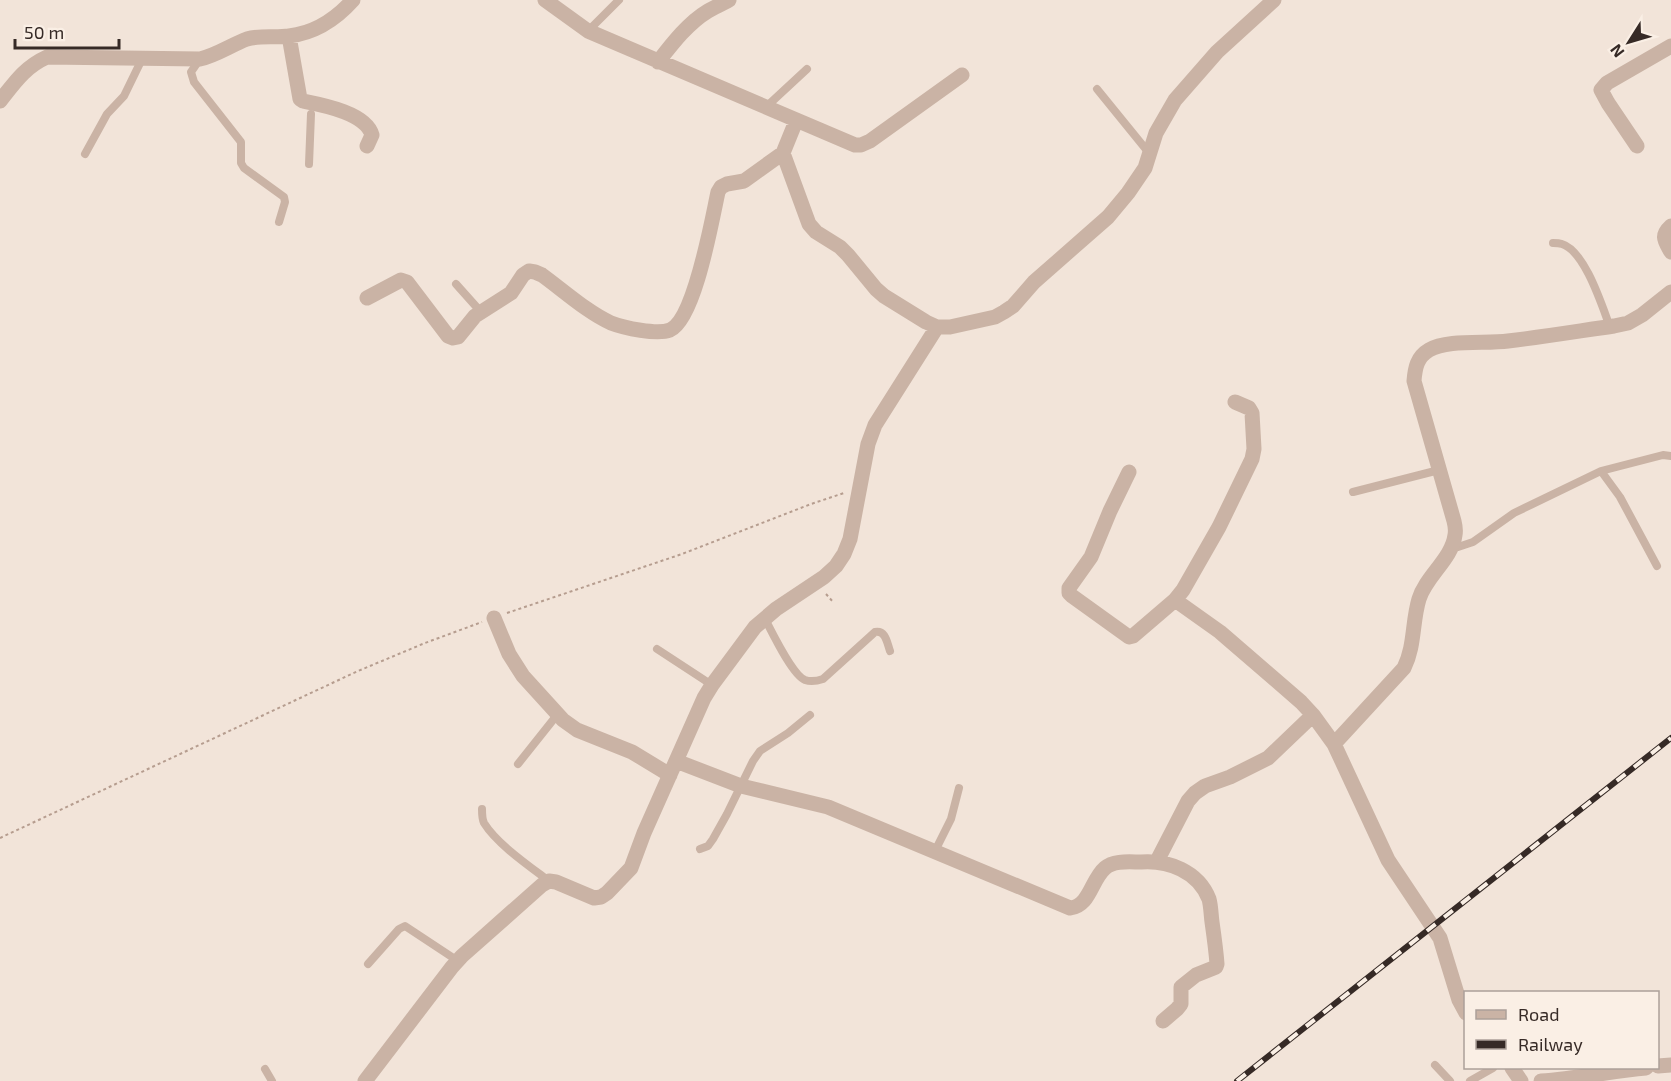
<svg xmlns="http://www.w3.org/2000/svg" width="1671" height="1081" viewBox="0 0 1671 1081" font-family="'Exo 2',sans-serif">
	<style>
		.lines { fill: none; stroke-linecap: round; stroke-linejoin: round }
		.path { stroke: #b69d8f; stroke-width: 2; stroke-dasharray: 3 3; stroke-linecap: butt }
		.service { stroke: #cab3a5; stroke-width: 8 }
		.minor { stroke: #cab3a5; stroke-width: 15 }
		.rail-casing { stroke: #362a26; stroke-width: 6 }
		.rail { stroke: #faefe5; stroke-width: 4; stroke-dasharray: 11; stroke-linecap: butt }
	</style>
	<rect width="100%" height="100%" fill="#f2e4d9"/>
	<g class="lines">
		<!-- path -->
		<path class="path" d="M826 594 834 603
			M507 613 682 554 811 504 844 493
			M0 838 358 671 425 643 482 622"/>
		<!-- service -->
		<path class="service" d="M588 31 619 0
			M200 59 191 72 194 82 241 142V163L244 168 284 197 285 202 279 222
			M1097 89 1149 153
			M766 107 807 69
			M85 154 107 114 124 96 142 59
			M309 164 311 114
			M1553 243C1556 243 1559 243 1562 244 1585 251 1602 306 1610 327
			M456 284 481 312
			M1601 471 1663 455 1671 456
			M1353 492 1439 470
			M1452 546 1458 547 1473 542 1514 513 1601 471 1620 497 1657 566
			M764 617C771 630 792 675 805 680 811 682 817 681 823 679L875 632C886 630 887 643 890 651
			M657 649 712 685
			M518 764 557 715
			M482 809C482 814 482 819 484 823 497 844 529 866 549 881
			M700 849 708 846 713 839 727 814 753 761 760 751 788 733 810 715
			M935 851 951 819 959 788
			M368 964 399 929 405 926 458 961
			M1435 1065 1450 1081
			M265 1069 272 1081
			M1470 1081 1493 1068"/>
		<!-- minor -->
		<path class="minor" d="M545 0 588 31 855 145H861L870 141 962 75
			M289 36 300 99 303 101C323 105 366 113 372 135L367 146
			M658 62C672 44 688 23 708 11 715 7 722 4 729 0
			M0 101C15 82 25 67 47 57L200 59C217 55 231 45 247 39 261 35 275 38 289 36 315 33 336 19 353 0
			M1637 146 1608 103 1601 90 1607 83 1671 46
			M783 153 809 224 816 232 840 247 848 255 876 289 884 296 926 322 937 327H950L995 317 1004 312 1013 306 1034 282 1108 217 1128 193 1145 168 1156 133 1175 100 1217 52 1274 0
			M1671 226C1660 236 1665 241 1671 252
			M367 298 401 280 407 282 448 336 453 338 458 337 475 316 511 293 523 275 529 271 535 272 542 275C564 291 587 312 611 323 624 328 657 335 670 330 695 319 712 219 718 192L721 187 727 184 744 181 783 153 796 121
			M1129 472 1110 511 1091 557 1069 588V593L1072 596 1129 637 1133 636 1175 600 1183 590 1219 527 1252 459 1254 449 1252 413 1249 408 1235 402
			M1175 600 1220 632 1301 702 1313 715 1334 744 1388 860 1440 938 1459 1000 1466 1013
			M494 618 509 654 523 676 563 720 577 730 632 752 670 775
			M1334 744 1404 668C1415 646 1412 622 1419 599 1426 576 1452 559 1455 535 1456 530 1455 525 1454 521L1414 381C1415 368 1417 357 1429 350 1447 339 1486 344 1508 341 1543 337 1579 331 1614 326L1628 323 1642 315 1671 292
			M676 761 741 786 828 807 1070 908C1090 906 1091 880 1105 868 1114 860 1130 862 1141 862 1168 860 1198 871 1209 899 1211 906 1211 915 1212 922 1214 936 1216 950 1217 964L1216 967 1196 975 1181 987V1004L1177 1009 1163 1021
			M1157 861 1188 801 1195 793 1205 786 1230 777 1268 758 1313 715
			M1658 1066 1671 1065
			M1512 1068 1521 1081
			M365 1081 452 967 462 956 542 885 549 881 556 882 594 898 601 897 607 893 631 868 644 833 704 698 712 685 755 627 776 609 824 577 836 566 844 554 850 539 868 444 875 425 937 327
			M1541 1081C1576 1079 1611 1071 1646 1068"/>
		<!-- rail casing -->
		<g class="rail-casing">
			<path id="rail" d="M1237 1081 1671 738"/>
		</g>
		<!-- rail -->
		<use href="#rail" class="rail"/>
	</g>
	<!-- legend -->
	<rect x="1464" y="991" width="195" height="78" fill="#faefe5" stroke="#aca099" stroke-width="1.5"/>
	<rect x="1476" y="1010" width="30" height="9" fill="#cab3a5" stroke="#aca099" stroke-width="1.5"/>
	<text x="1518" y="1021" font-size="18" fill="#362a26">Road</text>
	<rect x="1476" y="1040" width="30" height="9" fill="#362a26" stroke="#aca099" stroke-width="1.5"/>
	<text x="1518" y="1051" font-size="18" fill="#362a26">Railway</text>
	<!-- north arrow -->
	<g transform="translate(1629 42) rotate(233)" stroke="#faefe5" stroke-width="4.5" paint-order="stroke">
	<path d="M0-4.5L10 22L0 15L-10 22Z" fill="#362a26"/>
	<text y="-9" font-size="16" font-weight="bold" text-anchor="middle" fill="#362a26">N</text>
	</g>
	<!-- scale -->
	<path d="M15 39v9h104v-9" fill="none" stroke="#362a26" stroke-width="3"/>
	<text x="24" y="39" font-size="18" fill="#362a26" stroke="#faefe5" stroke-width="4.5" paint-order="stroke">50 m</text>
</svg>
